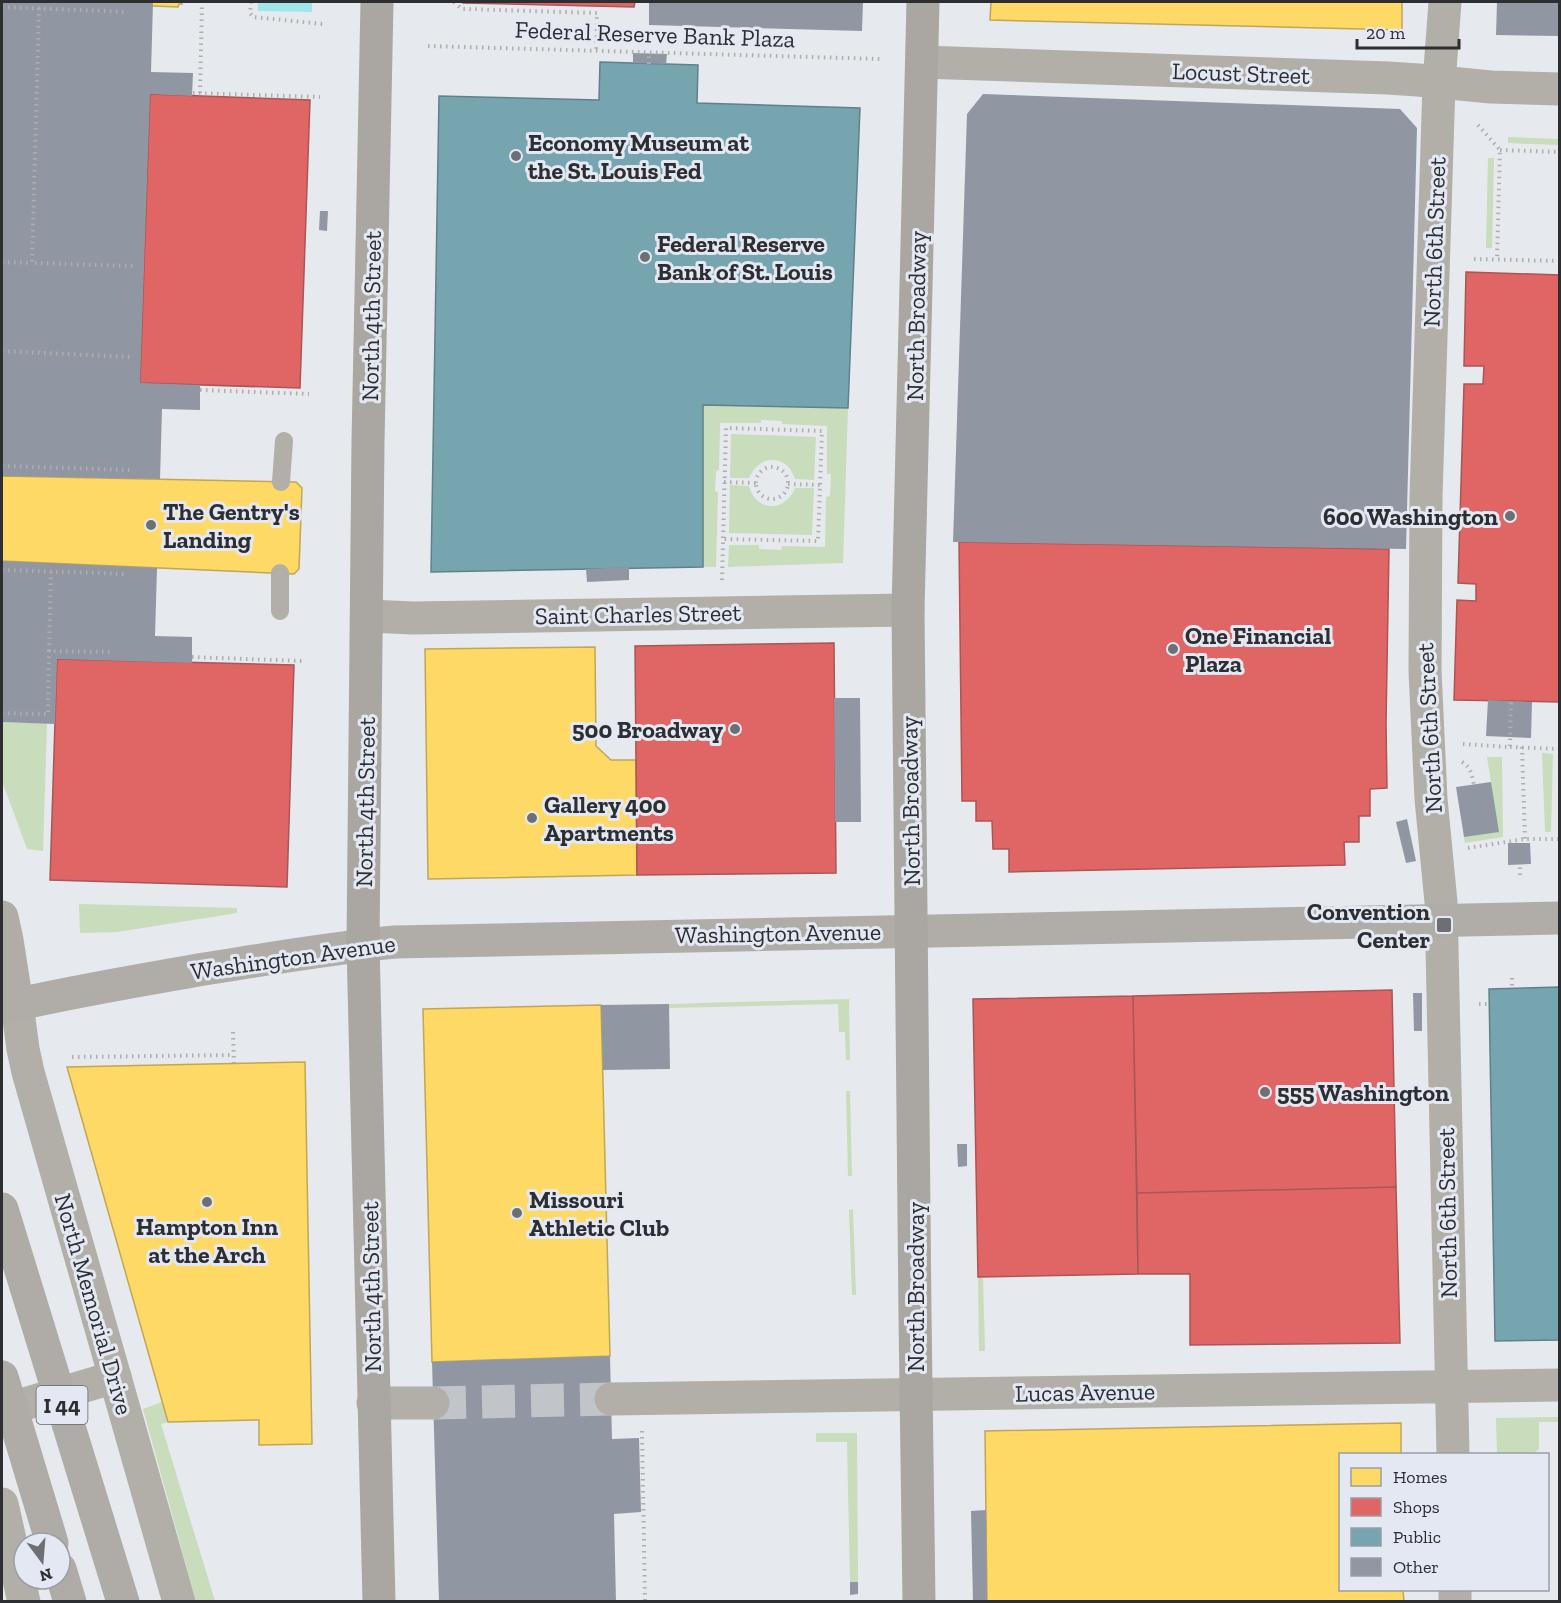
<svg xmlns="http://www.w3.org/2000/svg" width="1561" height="1603" viewBox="0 0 1561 1603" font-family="'Zilla Slab',serif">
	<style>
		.green { fill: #c9dcbc }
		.water { fill: #9fe5eb }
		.homes { fill: #ffd966; stroke: #c0a656; stroke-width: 1.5 }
		.shops { fill: #e06666; stroke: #aa5556; stroke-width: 1.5 }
		.public { fill: #76a5af; stroke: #60818a; stroke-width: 1.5 }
		.building { fill: #9196a3 }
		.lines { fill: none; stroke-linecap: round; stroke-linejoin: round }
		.minor-tunnel { stroke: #c1c4c8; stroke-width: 33; stroke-dasharray: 33 16; stroke-linecap: butt }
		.path { stroke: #b0aead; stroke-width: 4; stroke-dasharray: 1.5 4.5; stroke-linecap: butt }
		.service { stroke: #b2aea8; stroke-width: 18 }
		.minor { stroke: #b2aea8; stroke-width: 33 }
		.tertiary { stroke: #b2aea8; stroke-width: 33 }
		.secondary { stroke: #b0ada8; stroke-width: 33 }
		.primary { stroke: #aaa6a1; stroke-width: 33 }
		.motorway { stroke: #afaca7; stroke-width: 33 }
		.motorway-bridge { stroke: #afaca7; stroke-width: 33 }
		.poi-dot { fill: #6e6f74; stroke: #e3e8f2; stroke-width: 2 }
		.labels { text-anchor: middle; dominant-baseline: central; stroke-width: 6; stroke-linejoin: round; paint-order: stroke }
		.shield { fill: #e3e8f2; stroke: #64666c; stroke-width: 1.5 }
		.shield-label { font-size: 22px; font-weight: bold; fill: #2d2e32 }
		.street-label { font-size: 24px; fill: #2d2e32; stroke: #e3e8f2 }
		.poi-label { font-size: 24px; font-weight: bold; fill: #2d2e32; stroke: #e3e8f2; text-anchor: start }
	</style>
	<rect width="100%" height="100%" fill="#e6e9ee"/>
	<!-- green -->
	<path class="green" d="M1508 137 1559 139V145L1508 143Z
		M1488 158H1494L1492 248H1486Z
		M703 405 848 408 843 563 728 567 729 545H759V549L781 550 782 546 825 547 826 497 830 496 831 474H827V426L782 424V421L761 420V423H720L719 470 716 471 715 491 718 492 716 567H703Z
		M731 434 816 437 814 480 795 479C787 453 759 454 749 478H730Z
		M730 485 749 486C756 512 785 513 795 488H814L812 535 729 533Z
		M2 722 47 723 43 851 27 849 2 781Z
		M1542 753 1553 754 1551 832H1545Z
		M1487 757H1502L1503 837 1465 843 1464 837 1491 782Z
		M79 904 237 908V913L117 932 80 933Z
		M849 999 850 1060H846L845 1032H839L838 1004 669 1008V1004Z
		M846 1091H850L852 1176H848Z
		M853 1209 856 1295H852L849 1210Z
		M978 1277H983L985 1351H979Z
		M162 1402 168 1422 161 1424 215 1601H196L143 1409Z
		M1559 1417V1422H1539V1449L1534 1453 1497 1454 1496 1418Z
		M816 1433H857L858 1582H850L847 1442H816Z"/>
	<!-- water -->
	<path class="water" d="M258 2H312V12L258 11Z"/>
	<!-- homes -->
	<path class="homes" d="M3 2H182V4H179L178 7 153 6Z
		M991 2H1402V30L990 20Z
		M2 476 296 482 302 488 299 569 294 574 2 561Z
		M595 647 596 746 611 760H636L637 875 428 879 425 649Z
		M601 1005 610 1356 432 1362 423 1009Z
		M305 1062 312 1444 259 1445V1420L168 1422 67 1067Z
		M1401 1423V1454H1340V1590H1403L1404 1602H987L985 1431Z"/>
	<!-- shops -->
	<path class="shops" d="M461 2H635L634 7 463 3Z
		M150 94 310 100 300 388 140 383Z
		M1466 272 1560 275V702L1454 700 1457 600 1476 601V584L1458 583 1464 384H1483L1484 366H1464Z
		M959 542 1389 549 1386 723 1387 788 1370 789V816H1359V842H1344L1345 865 1009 872V849H993L992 821H976V801H962Z
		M834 643 836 873 637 875 635 646Z
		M57 659 294 665 287 887 50 880Z
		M1392 990 1396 1187 1137 1193 1133 996Z
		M1133 996 1138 1274 978 1277 973 999Z
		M1396 1187 1400 1343 1190 1345V1274H1138L1137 1193Z"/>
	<!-- public -->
	<path class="public" d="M600 62 698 65 697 103 860 108 848 408 703 405V567L431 572 439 96 599 100Z
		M1560 987V1340L1495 1341 1489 989Z"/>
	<!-- building -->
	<path class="building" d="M2 2H153L151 72 193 73 192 96 150 94 140 383 200 385V410L162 409 160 479 2 476Z
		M649 2H863L862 31 649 25Z
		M1497 2H1560V36L1496 35Z
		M633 53 667 54 666 64 633 63Z
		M983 94 1400 109 1417 128 1406 549 953 542 967 114Z
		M320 211H328L327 231 319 230Z
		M2 561 157 568 155 636 192 637V663L57 659 55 724 2 722Z
		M629 567V580L587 582 586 569Z
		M834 698H860L861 822H835Z
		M1488 700 1532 702 1531 738 1486 736Z
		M1491 782 1499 832 1464 837 1456 787Z
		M1407 819 1416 861 1406 863 1396 822Z
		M1508 843H1530L1531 864 1508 865Z
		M1413 993H1422V1031H1414Z
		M669 1004 670 1069 603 1070 601 1005Z
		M957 1144H967V1166L958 1167Z
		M610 1356 612 1439 639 1438 641 1512 614 1514 616 1602H439L432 1362Z
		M986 1510 987 1602H973L971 1511Z
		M850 1582H858V1594L850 1595Z"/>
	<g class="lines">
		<!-- minor-tunnel -->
		<path class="minor-tunnel" d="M433 1403 611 1399"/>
		<!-- path -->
		<path class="path" d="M251 2 250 13 253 17 323 24
			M454 2 462 9H465L597 13 596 51
			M2 7 128 12
			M39 8 32 263 133 266
			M428 46 880 59
			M649 64V53
			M193 93 320 97
			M200 93 202 2
			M1478 125 1500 150 1497 260
			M1500 150 1560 152
			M1474 259 1560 261
			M2 262 32 263
			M2 351 130 357
			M200 390 309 394
			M2 466 131 470
			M756 483a16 16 0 1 1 32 0a16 16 0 1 1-32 0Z
			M724 482 756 483
			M788 484 820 485
			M2 570 127 574
			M722 580 726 428 822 431 818 541 722 539
			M49 651 51 572
			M192 657 302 661
			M2 713 48 714 49 651 114 652
			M1463 744 1510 747 1511 701
			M1510 747 1560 749
			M1522 747 1525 839
			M1462 762C1471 767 1472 776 1474 785
			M1468 848 1525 839H1560
			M1520 875V864
			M1512 978V988
			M1479 1004H1490
			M233 1032 234 1063
			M72 1057 234 1055
			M642 1431 645 1602"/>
		<!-- service -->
		<path class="service" d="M281 482 284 441
			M280 611V573"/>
		<!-- minor -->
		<path class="minor" d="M1445 2 1439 83 1426 497 1425 671 1431 799 1441 902 1453 1454
			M368 616 413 618 908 610
			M611 1399 1560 1385
			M373 1403H433
			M2 1409 21 1405 115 1377
			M1455 1590V1602"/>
		<!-- tertiary -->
		<path class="tertiary" d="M922 62 1388 78 1418 80 1491 87 1560 89
			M17 1004 23 1049 28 1072 179 1602
			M2 1504 24 1602"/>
		<!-- secondary -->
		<path class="secondary" d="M2 917 7 940 17 1004
			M2 1008C68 992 137 981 204 969 268 959 331 948 395 942L1560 918"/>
		<!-- primary -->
		<path class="primary" d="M377 2 368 442 363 945 379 1602
			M919 1602 915 1315 908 610 923 2"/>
		<!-- motorway -->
		<path class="motorway" d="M60 1569 70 1602"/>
		<!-- motorway-bridge -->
		<path class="motorway-bridge" d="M2 1209 123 1602
			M2 1377 52 1543"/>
	</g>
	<!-- markers -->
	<g class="poi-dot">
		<circle cx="516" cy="156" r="6"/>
		<circle cx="645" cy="257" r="6"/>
		<circle cx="1510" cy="516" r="6"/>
		<circle cx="151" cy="525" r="6"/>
		<circle cx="1173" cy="649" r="6"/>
		<circle cx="735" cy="729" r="6"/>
		<circle cx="532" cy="818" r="6"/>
		<rect x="1436" y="917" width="16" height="16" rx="3"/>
		<circle cx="1265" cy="1092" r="6"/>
		<circle cx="207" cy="1202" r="6"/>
		<circle cx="517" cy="1213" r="6"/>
	</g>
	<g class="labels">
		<!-- shield labels -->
		<rect class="shield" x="36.5" y="1386" width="51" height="38" rx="4.5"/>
		<g class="shield-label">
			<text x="62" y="1405">I 44</text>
		</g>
		<!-- street labels -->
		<g class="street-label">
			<text transform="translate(655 34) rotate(2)">Federal Reserve Bank Plaza</text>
			<text transform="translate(1241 73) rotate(2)">Locust Street</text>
			<text transform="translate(1434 242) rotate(-88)">North 6th Street</text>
			<text transform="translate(371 316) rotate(-89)">North 4th Street</text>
			<text transform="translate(916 316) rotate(-89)">North Broadway</text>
			<text transform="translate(638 614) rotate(-1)">Saint Charles Street</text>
			<text transform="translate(1429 728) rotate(-93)">North 6th Street</text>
			<text transform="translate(910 801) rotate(-91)">North Broadway</text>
			<text transform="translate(365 802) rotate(-89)">North 4th Street</text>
			<text transform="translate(778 933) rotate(-1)">Washington Avenue</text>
			<text transform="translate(293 957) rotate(-8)">Washington Avenue</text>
			<text transform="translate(1447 1213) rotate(-91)">North 6th Street</text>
			<text transform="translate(371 1287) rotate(-91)">North 4th Street</text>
			<text transform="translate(915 1287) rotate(-90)">North Broadway</text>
			<text transform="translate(94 1304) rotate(74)">North Memorial Drive</text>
			<text transform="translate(1085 1392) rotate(-1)">Lucas Avenue</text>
		</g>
		<!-- poi labels -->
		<g class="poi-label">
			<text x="528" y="142">Economy Museum at<tspan x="528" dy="28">the St. Louis Fed</tspan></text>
			<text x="657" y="243">Federal Reserve<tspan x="657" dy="28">Bank of St. Louis</tspan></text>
			<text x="163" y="511">The Gentry's<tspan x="163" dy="28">Landing</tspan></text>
			<text x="1498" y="516" text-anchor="end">600 Washington</text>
			<text x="1185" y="635">One Financial<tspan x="1185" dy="28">Plaza</tspan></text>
			<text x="723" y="729" text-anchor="end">500 Broadway</text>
			<text x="544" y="804">Gallery 400<tspan x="544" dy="28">Apartments</tspan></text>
			<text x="1430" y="911" text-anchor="end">Convention<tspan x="1430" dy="28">Center</tspan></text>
			<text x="1277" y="1092">555 Washington</text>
			<text x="529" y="1199">Missouri<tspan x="529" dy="28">Athletic Club</tspan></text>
			<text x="207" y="1226" text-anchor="middle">Hampton Inn<tspan x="207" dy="28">at the Arch</tspan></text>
		</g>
	</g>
	<!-- border -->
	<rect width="1561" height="1603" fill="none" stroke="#2d2e32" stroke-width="6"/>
	<!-- legend -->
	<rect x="1339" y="1453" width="210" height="138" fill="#e3e8f2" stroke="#9a9ea5" stroke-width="1.5"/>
	<rect x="1351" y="1468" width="30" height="18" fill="#ffd966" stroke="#9a9ea5" stroke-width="1.5"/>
	<text x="1393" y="1483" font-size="18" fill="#2d2e32">Homes</text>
	<rect x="1351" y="1498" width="30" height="18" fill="#e06666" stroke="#9a9ea5" stroke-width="1.5"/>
	<text x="1393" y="1513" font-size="18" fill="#2d2e32">Shops</text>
	<rect x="1351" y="1528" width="30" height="18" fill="#76a5af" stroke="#9a9ea5" stroke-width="1.5"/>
	<text x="1393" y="1543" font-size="18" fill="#2d2e32">Public</text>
	<rect x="1351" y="1558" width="30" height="18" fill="#9196a3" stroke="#9a9ea5" stroke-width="1.5"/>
	<text x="1393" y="1573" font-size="18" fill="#2d2e32">Other</text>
	<!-- north arrow -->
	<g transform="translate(42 1561) rotate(164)"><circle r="28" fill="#e3e8f2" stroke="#9a9ea5" stroke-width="1.5"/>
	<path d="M0-4.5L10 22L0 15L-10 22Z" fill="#6e6f74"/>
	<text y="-9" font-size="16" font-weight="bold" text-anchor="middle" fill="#2d2e32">N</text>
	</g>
	<!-- scale -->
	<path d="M1357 39v9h102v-9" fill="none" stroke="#2d2e32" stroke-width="3"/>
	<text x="1366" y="39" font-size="18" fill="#2d2e32" stroke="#e3e8f2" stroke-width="4.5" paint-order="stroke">20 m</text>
</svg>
